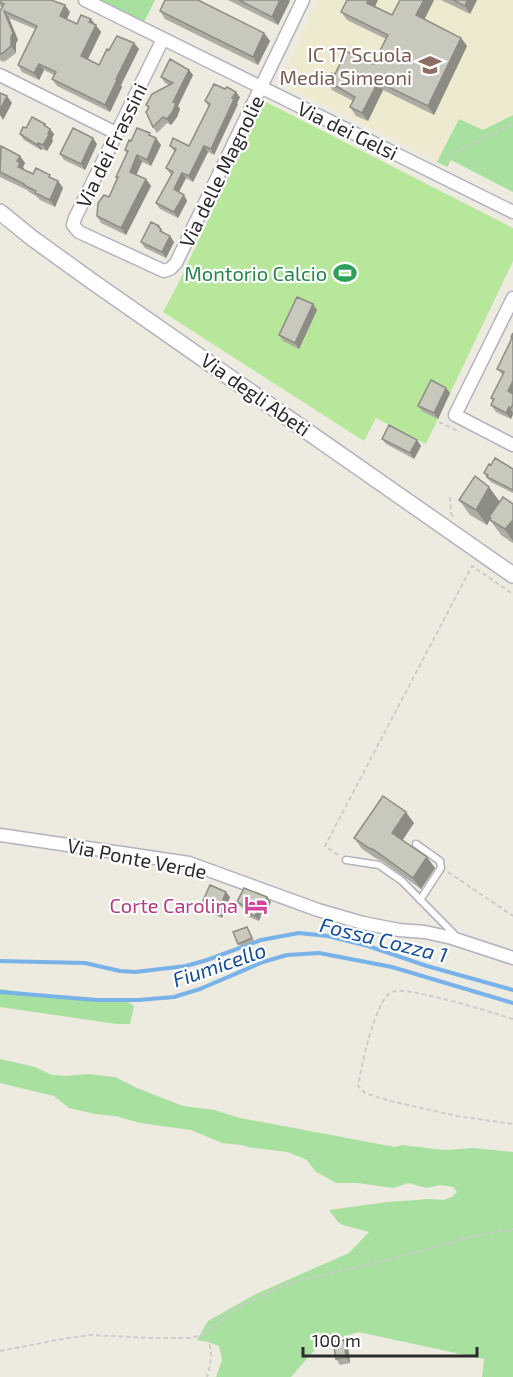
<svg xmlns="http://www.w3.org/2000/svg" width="513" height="1377" viewBox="0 0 513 1377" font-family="'Exo 2',sans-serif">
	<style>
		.education { fill: #edead0 }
		.green { fill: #a7e09f }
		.pitch { fill: #b6e79b }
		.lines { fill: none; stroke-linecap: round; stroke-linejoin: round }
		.stream { stroke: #78b2e9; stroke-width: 4 }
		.service-casing { stroke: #b3b2bf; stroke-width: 9 }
		.minor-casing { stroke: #b3b2bf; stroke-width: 15 }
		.tertiary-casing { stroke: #b3b2bf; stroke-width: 18 }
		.path { stroke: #ccc; stroke-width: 2; stroke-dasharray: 4.5 3; stroke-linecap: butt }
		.service { stroke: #fff; stroke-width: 6 }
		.minor { stroke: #fff; stroke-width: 12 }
		.tertiary { stroke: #fff; stroke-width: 15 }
		.wall { fill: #adaca3 }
		.shaded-wall { fill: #8d8c84 }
		.building { fill: #c9c8bd; stroke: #8d8c84; stroke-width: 1.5 }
		.labels { text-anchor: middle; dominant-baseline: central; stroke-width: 4.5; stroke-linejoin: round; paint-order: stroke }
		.education-label { font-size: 20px; fill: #785e54; stroke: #fff; text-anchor: end }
		.street-label { font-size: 20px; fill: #2c2c2c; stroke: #fff }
		.leisure-label { font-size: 20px; fill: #27864d; stroke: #fff; text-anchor: end }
		.hotel-label { font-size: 20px; fill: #b23c85; stroke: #fff; text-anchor: end }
		.water-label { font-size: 21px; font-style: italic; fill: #144e98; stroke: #fff }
	</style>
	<rect width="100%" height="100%" fill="#edeadf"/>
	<!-- education -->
	<path class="education" d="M318 0H513V115L483 130 459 119 438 161 279 83Z"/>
	<!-- green -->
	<path class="green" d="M100 0H155L144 22Z
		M513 115V192L451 160 447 167 437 162 459 119 483 130Z
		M0 989 44 995 127 1001 134 1006 130 1024H117L0 1007Z
		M0 1059 35 1067 52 1075 67 1076 88 1074 115 1077 137 1088 183 1106 214 1110 240 1118 395 1147 402 1145 444 1150 474 1148 513 1152V1377H482L484 1359 358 1332 319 1345 291 1377H216L222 1360 219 1346 208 1342 197 1340 208 1321 256 1294 349 1253 369 1232 343 1225 338 1222 329 1210 388 1202 430 1199 443 1200 452 1197 457 1192 453 1187 440 1185 427 1188 408 1183 394 1188 357 1183H336L315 1171 307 1160 288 1152 253 1148 241 1145 222 1143 191 1130 140 1123 116 1116 95 1114 69 1108 54 1096 0 1083Z"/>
	<!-- pitch -->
	<path class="pitch" d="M264 101 513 228V261L426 444 376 418 364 441 163 312 177 286Z"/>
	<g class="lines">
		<!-- stream -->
		<path class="stream" d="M0 961 85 963 120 971 135 972 186 966 207 960 261 940 299 933 328 936 368 946 427 966 513 990
			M0 992 97 1000H139L174 997 200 989 263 962 287 955 319 953 392 967 513 1003"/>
		<!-- service casing -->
		<g class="service-casing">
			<path id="service" d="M416 844 440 861 441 868 420 900
				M346 860 379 865 402 881 454 934 452 938"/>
		</g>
		<!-- minor casing -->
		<g class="minor-casing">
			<path id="minor" d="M85 0 513 212
				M163 39 75 218 73 225 79 232 164 271 170 269 176 263 303 0
				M0 75 116 133
				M513 298 455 415 513 445
				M0 835 189 863 318 910 363 923 399 930 425 932 452 938 513 958"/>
		</g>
		<!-- tertiary casing -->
		<g class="tertiary-casing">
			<path id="tertiary" d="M0 212 32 238 93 282 513 575"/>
		</g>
		<!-- path -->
		<path class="path" d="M451 160 455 152 513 124
			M439 422 458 431
			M450 497 451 513 453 517
			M338 855 325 846 472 566 513 594
			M448 872 513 916
			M513 1019C493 1013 406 985 392 992 375 999 361 1068 358 1086L365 1093 390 1101 457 1116 513 1124
			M203 1334 240 1306 266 1293 292 1282 387 1260 479 1235 513 1229
			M0 1351 68 1338 91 1335 151 1338H192L203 1334C215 1346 211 1362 207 1377"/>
		<!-- service -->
		<use href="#service" class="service"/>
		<!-- minor -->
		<use href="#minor" class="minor"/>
		<!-- tertiary -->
		<use href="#tertiary" class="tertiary"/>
	</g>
	<!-- wall -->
	<path class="wall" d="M0 0 70 12 67 19 77 24H95L101 32 88 59 99 65 109 50 134 43 139 49 121 85 122 87 110 112 57 86 52 79 54 75 44 70 39 80 22 72 18 65 35 29 9 18 18 40 16 43V53L7 60 3 62 0 60V11L2 7 0 6Z
		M228 0H289L290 1 278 25Z
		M400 0H434L424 20 461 38 467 46 434 115 383 90 368 121 356 116 350 107 353 101 332 90 327 81 335 74 373 64 386 39 347 20 341 12 375 7 392 15Z
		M441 0H477L470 14Z
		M160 11 264 33 270 41 258 65 165 19Z
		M189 70 193 75 178 106 180 109 177 117 171 125 167 123 157 133 153 127 148 108 146 105 169 85 165 83 161 77Z
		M240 97 237 103 238 104 214 155 208 152 193 182 186 178 179 192 184 195 187 201 178 218 160 209 156 203 171 175 166 168 175 152 170 146H189L209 107 205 101Z
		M45 124 54 134 52 139 53 141 47 151 42 149 41 150 24 140 20 134 26 128Z
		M153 137 161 145 151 166 142 162 136 175 146 179 151 186 126 235 101 223 97 216 109 197 117 179 116 177 127 153 125 150 131 141Z
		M97 144 85 170 64 160 60 154Z
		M0 148 20 156 25 163 23 167 25 170 58 181 63 188 55 207 40 200 36 196 29 192 27 190 0 177Z
		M159 226 164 233 170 236 174 242 166 258 145 248 141 242Z
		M313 304 317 310 299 349 283 341 279 335Z
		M513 333V415L511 419 496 412 491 405 493 401 491 398 503 375 497 369 512 339 511 337Z
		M450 393 438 419 422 411 418 406Z
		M382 439 417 440 421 446 414 459 386 444Z
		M491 465 513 469V493L491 482 487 478 484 473Z
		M459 500 500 502 513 504V543L501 535 490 520 487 525 470 515Z
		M414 823 402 840 435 868 421 889 382 861 377 859 362 849 354 838Z
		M230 897 222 918 205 911 201 905Z
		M267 897 271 902 264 916 261 915 259 921 249 917 245 912 246 910 241 907 237 902Z
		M249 930 254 941 240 946 238 944Z
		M348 1346 350 1363 340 1365 336 1359Z"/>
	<!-- shaded-wall -->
	<path class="shaded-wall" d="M280 0H289L290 1 278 25 272 17Z
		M368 0H378L373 11 367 3Z
		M424 0H434L422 24 416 15Z
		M467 0H477L470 14 465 6Z
		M65 5 70 12 65 23 60 16Z
		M4 11 9 18 18 40 16 43V53L11 46Z
		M91 19 101 32 86 63 81 56 89 22Z
		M264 33 270 41 258 65 253 57Z
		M461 38 467 46 434 115 428 106Z
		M134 43 139 49 121 85 122 87 110 112 105 105 116 79Z
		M39 64 44 70 39 80 34 73Z
		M189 70 193 75 178 106 180 109 177 117 171 125 167 119 173 102Z
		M378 82 383 90 368 121 362 113Z
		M236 92 240 97 237 103 238 104 214 155 211 149Z
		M7 96 12 103 3 120 0 115V110Z
		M50 129 54 134 52 139 53 141 47 151 43 145Z
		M93 138 97 144 85 170 81 164Z
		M156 138 161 145 151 166 147 160Z
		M38 143 42 149 41 150 37 145Z
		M204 146 208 152 193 182 189 176Z
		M137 155 142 162 135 178 130 172Z
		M20 156 25 163 23 167 25 170 18 167 17 161Z
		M182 173 186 178 177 195 174 189Z
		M146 179 151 186 126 235 121 228Z
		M58 181 63 188 55 207 50 200Z
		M184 195 187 201 178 218 174 212Z
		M170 236 174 242 166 258 162 252Z
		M313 304 317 310 299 349 295 343Z
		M513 381V397L508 391Z
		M446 388 450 393 438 419 434 413Z
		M509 407 513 413 511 419 506 413Z
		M417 440 421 446 414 459 410 453Z
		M489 487 500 502 489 517 490 519 487 525 476 510Z
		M512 519 513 520V541L505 529Z
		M406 812 414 823 400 844 392 833Z
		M427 857 435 868 421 889 413 878Z
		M226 892 230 897 222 918 218 912Z
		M267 897 271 902 264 916 260 911Z
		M258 910 261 915 259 921 255 916Z
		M344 1340 348 1346 350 1363 346 1357Z"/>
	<!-- building -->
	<path class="building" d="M0 0H51L65 5 60 16 77 24 81 15 91 19 89 22 96 25 81 56 99 65 107 49 109 50 117 36 134 43 116 79 117 80 105 105 52 79 56 72 39 64 34 73 18 65 37 26 4 11 13 33 11 37V46L3 53 0 54V11L4 4 0 2Z
		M165 0H198L264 33 253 57 160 11Z
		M239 0H280L272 17Z
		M347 0H368L367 3 392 15 400 0H424L416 15 461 38 428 106 378 82 362 113 350 107 355 97 327 81 331 73 335 74 346 51 373 64 388 35 341 12Z
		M453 0H467L465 6Z
		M170 59 189 70 173 102 176 103 173 111 167 119 163 117 153 127 146 112 149 107 146 105 152 94 173 83 161 77Z
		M214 84 225 89 227 87 236 92 232 98 234 99 211 149 204 146 189 176 182 173 174 189 184 195 174 212 156 203 173 172 166 168 176 149 170 146 173 138 189 146 210 104 205 101Z
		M0 93 7 96 0 110Z
		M32 117 45 124 44 125 50 129 48 134 49 135 43 145 38 143 37 145 20 134 23 127 26 128Z
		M73 128 93 138 81 164 60 154Z
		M137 128 150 133 149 135 156 138 147 160 137 155 130 172 146 179 121 228 97 216 98 203 104 195 109 197 118 177H116L128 151 125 150 129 140 131 141Z
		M1 146 20 156 17 161 20 163 18 167 33 174 36 168 50 175 49 177 58 181 50 200 35 193 36 191 24 185V184L0 172Z
		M151 222 159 226 158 227 161 229 160 231 170 236 162 252 141 242Z
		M297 297 313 304 295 343 279 335Z
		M513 333V381L508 391 513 394V404L511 408 509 407 506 413 491 405 494 399 491 398 504 372 497 369 512 338 511 337Z
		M431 380 446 388 434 413 418 406Z
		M389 425 417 440 410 453 382 439Z
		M495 458 513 469V490L487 477 488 475 484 473 489 464 491 465Z
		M475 476 489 487 476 510 459 500Z
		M503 497 513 504V520L505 529 490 520 491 518 489 517Z
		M383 796 406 812 392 833 427 857 413 878 374 850 369 848 354 838Z
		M210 885 226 892 218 912 201 905Z
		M244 888 267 897 260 911 258 910 255 916 245 912 247 907 237 902Z
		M247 927 252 938 238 944 233 932Z
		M344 1340 346 1357 336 1359 333 1342Z"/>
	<!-- icons -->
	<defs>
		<g id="school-bare" transform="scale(1.8)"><path d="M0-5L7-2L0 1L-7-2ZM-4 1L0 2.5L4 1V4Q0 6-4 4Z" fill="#8d6e63" stroke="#fff" stroke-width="2.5" paint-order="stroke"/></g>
		<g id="stadium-bare" transform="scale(1.8)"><path d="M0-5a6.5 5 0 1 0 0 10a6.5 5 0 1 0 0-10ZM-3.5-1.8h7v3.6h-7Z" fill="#2e9e5b" stroke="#fff" stroke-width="2.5" paint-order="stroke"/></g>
		<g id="hotel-bare" transform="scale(1.8)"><path d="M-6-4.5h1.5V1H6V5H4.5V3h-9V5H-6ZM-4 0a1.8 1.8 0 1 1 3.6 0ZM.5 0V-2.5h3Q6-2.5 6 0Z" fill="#d1479c" stroke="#fff" stroke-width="2.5" paint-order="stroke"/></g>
	</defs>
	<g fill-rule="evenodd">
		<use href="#school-bare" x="430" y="65"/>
		<use href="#stadium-bare" x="345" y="273"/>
		<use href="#hotel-bare" x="256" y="905"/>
	</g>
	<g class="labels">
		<!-- education labels -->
		<g class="education-label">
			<text x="412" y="54">IC 17 Scuola<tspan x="412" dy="23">Media Simeoni</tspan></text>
		</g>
		<!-- street labels -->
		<g class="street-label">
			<text transform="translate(348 130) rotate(26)">Via dei Gelsi</text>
			<text transform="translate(111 145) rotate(-64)">Via dei Frassini</text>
			<text transform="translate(221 171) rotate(-64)">Via delle Magnolie</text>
			<text transform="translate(256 394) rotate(35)">Via degli Abeti</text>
			<text transform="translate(137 858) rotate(11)">Via Ponte Verde</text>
		</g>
		<!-- leisure labels -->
		<g class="leisure-label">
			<text x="327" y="273">Montorio Calcio</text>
		</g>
		<!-- hotel labels -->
		<g class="hotel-label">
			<text x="238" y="905">Corte Carolina</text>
		</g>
		<!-- water labels -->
		<g class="water-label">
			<text transform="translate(384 939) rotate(14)">Fossa Cozza 1</text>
			<text transform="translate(219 964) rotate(-19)">Fiumicello</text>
		</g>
	</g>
	<!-- scale -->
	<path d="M303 1347v9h174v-9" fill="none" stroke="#2c2c2c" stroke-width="3"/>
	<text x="312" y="1347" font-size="18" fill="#2c2c2c" stroke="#ffffff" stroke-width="4.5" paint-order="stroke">100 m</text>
</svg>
